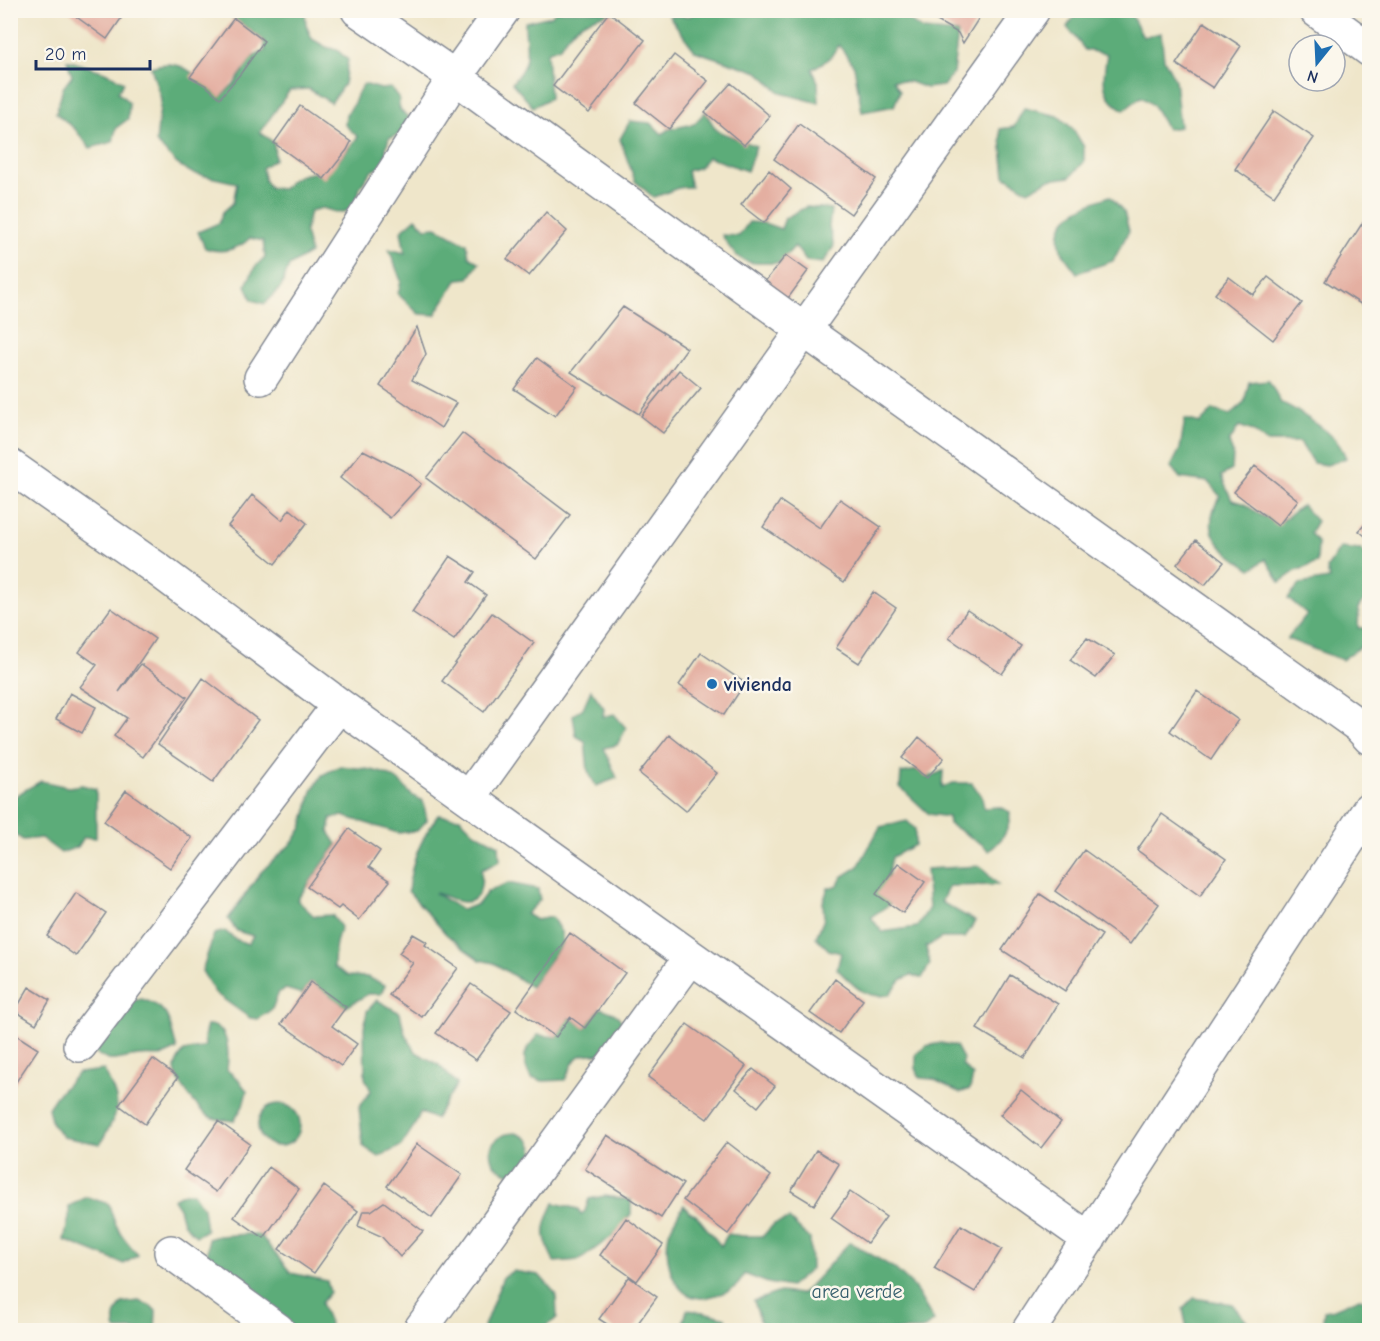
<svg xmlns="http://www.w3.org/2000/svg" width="1380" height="1341" viewBox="0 0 1380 1341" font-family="'Comic Neue',sans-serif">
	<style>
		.forest { fill: #5bac79; stroke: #3b6e6c; stroke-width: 1.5 }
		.building { fill: #e4afa1 }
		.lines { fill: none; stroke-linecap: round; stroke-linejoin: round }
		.minor-casing { stroke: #858a94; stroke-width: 36 }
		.minor { stroke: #fff; stroke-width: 33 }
		.poi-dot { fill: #1f6fb2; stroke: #fbf7ec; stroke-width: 2 }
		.labels { text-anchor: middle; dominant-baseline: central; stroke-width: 5; stroke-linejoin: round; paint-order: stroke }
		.poi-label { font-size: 20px; font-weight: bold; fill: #1b2f5e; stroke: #fbf7ec; text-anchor: start }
		.park-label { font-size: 20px; fill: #345d6c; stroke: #fbf7ec }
	</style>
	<rect width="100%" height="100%" fill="#fbf7ec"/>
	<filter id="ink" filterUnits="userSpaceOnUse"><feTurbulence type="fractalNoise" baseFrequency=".0167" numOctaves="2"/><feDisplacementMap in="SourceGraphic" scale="12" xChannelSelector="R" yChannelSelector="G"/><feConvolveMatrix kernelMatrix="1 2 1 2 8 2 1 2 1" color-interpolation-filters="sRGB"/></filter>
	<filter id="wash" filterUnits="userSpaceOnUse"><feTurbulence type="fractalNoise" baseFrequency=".008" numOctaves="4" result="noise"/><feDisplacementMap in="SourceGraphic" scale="24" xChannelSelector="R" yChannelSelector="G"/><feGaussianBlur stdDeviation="1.35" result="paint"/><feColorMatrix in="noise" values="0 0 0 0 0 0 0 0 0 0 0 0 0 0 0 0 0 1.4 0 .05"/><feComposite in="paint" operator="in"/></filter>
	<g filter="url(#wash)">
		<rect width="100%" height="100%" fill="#efe6ca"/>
		<!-- forest -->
		<path class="forest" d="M702 10 895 11 923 30 958 33 953 73 943 86 926 88 910 82 893 80 900 91 894 106 862 112 854 66 839 45 829 59 812 69 818 82 819 103 781 93 758 72 695 51 669 16H690Z
			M224 11H305L306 25 312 39 326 47 337 50 348 60 344 84 331 103 309 89 290 90 260 132 274 143 275 159 262 168 265 181 270 188 283 189C298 171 304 176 324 170 338 165 348 148 358 137L345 125 346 114C358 103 353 96 364 84L381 89 391 88 399 98C398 108 400 112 409 117L401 134 389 138 386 148V165L371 171 360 187 355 209 339 213 322 208 310 211 305 232 310 253 289 266 281 287 265 304 252 300 246 285 255 267 265 257 263 241 250 238C238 250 221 254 205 248L198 232 219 223 223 212 233 203 237 183 192 173 177 164 156 142 161 99 151 67C186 56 195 78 220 97L235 83 251 58 265 51 264 41Z
			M556 11H619C593 17 574 21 560 47L547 52 550 98 533 107 512 83C533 59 525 51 525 22L551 16Z
			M1078 11H1129L1143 37 1161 33 1164 59 1175 80 1180 127 1167 129 1153 105 1141 97 1124 110C1099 96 1103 79 1107 54L1085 50 1067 27Z
			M67 60 105 72 124 82 118 92 129 103 128 119 116 128 113 142 90 148 75 129 56 113 63 88 72 76Z
			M1024 108 1058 116 1073 129 1084 147V162L1070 177 1048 180 1028 191 1005 176 1000 129 1014 127Z
			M705 112 717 131 756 146 747 171 708 157 700 167 687 171 691 187C674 186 668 194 653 197L635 181 620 139 630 121 651 123 662 134 669 129 694 124Z
			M1110 196 1124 212 1129 231 1113 261 1077 273C1072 266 1064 257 1061 249 1051 215 1086 205 1110 196Z
			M806 207 831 209 829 227 834 246 823 263 806 261 795 246 779 263C747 264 738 265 722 235L739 236 749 222 764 223 781 229 785 218Z
			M416 218 425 228 436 227 467 244 469 256 479 263 469 278 458 279 435 315 419 314 398 294 401 281 389 249 405 253 401 231Z
			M1269 380 1281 403C1291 406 1297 411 1306 417 1324 429 1338 437 1346 458L1327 465 1313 463 1300 442H1266L1253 431 1239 426 1229 442 1233 454 1232 470 1221 476 1232 500 1243 503 1262 516 1282 521 1302 505 1317 521 1310 533 1318 543 1317 563 1296 571 1280 582 1266 559 1251 569C1221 549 1198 534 1220 496L1208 482 1180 478 1171 467 1180 449 1185 419 1200 423 1213 410 1230 415 1244 403 1249 382Z
			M1340 548 1361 550 1369 557V596L1359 606 1358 628H1369V657L1361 646 1342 660 1287 639 1307 614 1288 598 1300 584 1329 579 1327 568Z
			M591 690 604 708 603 717 614 714 626 728 617 745 604 748 617 778 596 786 588 771 585 741 576 736 573 715 583 708Z
			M340 766C358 768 382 769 397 780 410 789 405 794 423 801L427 820 417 831 398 833 343 816 331 818 329 832 337 844 297 900 314 916 332 915 341 927C335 940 334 953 334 967L348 976 367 977 385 985 381 994H368L346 1007 311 982 302 994 286 989 279 992 272 1009 258 1019 250 1018 215 993 202 971 214 934 225 931 235 939 248 944 253 936 237 931 228 919 261 872 293 842 302 828 312 791 322 775Z
			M917 770 927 778 943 771 942 787 953 783H972L982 797 984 808 999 807 1010 812C1010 831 1002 840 989 851L982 844 949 824 948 817 929 814 900 787 901 773Z
			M41 781 68 787 82 785 96 789V838L84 837 78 847 61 853 41 838 23 840 11 832V802L18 794Z
			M438 815 460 818 474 832 499 845 500 861 481 870C483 887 480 907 457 901 450 899 442 894 435 893L462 910 478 904 487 892 508 883 538 889 540 900 526 914 536 920 552 917 561 932 563 942 531 987 494 963 480 960 464 949 446 934 408 891C412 859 420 841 438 815Z
			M907 821 915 829V845L892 857 887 879 890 904 871 917 882 932 917 927 929 908 926 869 980 866 998 885 949 886 941 902 975 921 965 938H941L926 947 930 964 922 978 911 975 901 980 889 995C863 999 855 986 837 969L841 953 829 950 816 937 824 919 823 902 828 888 838 885 842 877 858 867 880 827Z
			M142 999C172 1009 168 1021 177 1049 158 1060 159 1054 139 1056 114 1058 112 1068 90 1048L126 1002Z
			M377 1000 400 1013 405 1034 416 1052 439 1065 457 1084 435 1119 420 1112 416 1123 401 1146 379 1157 363 1146 359 1107 371 1091 365 1078 364 1028 367 1011Z
			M600 1008C618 1013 620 1016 627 1033L610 1042 599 1054C573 1053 576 1058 565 1080L543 1081 531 1078C520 1058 524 1051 538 1035L556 1037 570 1017 585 1028Z
			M207 1025C230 1025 229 1053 227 1070L238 1079 247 1091 243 1106 234 1121C227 1120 217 1120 210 1117 199 1111 175 1080 175 1068 176 1060 180 1056 184 1051L201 1048 205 1046 204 1037Z
			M941 1043 956 1046 963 1059 962 1065 973 1076 970 1089 960 1093 933 1079 920 1078 916 1068V1054L926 1046Z
			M104 1070C123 1108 120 1108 100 1144L63 1137 52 1124 48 1108 56 1096 78 1073Z
			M258 1125a21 21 0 1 1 42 0a21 21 0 1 1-42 0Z
			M516 1133C528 1138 532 1140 534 1153L515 1174C482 1172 482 1133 516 1133Z
			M184 1193H193L203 1208 206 1230 196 1236 183 1223 179 1208 173 1199Z
			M605 1196 631 1200V1214L615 1234 580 1260 554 1262C542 1235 541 1230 554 1203L578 1209 581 1215 585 1211 589 1199Z
			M87 1197 109 1204C114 1227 123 1238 138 1255L124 1264 64 1240 69 1217V1206Z
			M684 1205 689 1212 696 1215 721 1246 728 1234 743 1236H763L774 1224 789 1219 810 1239 811 1269 790 1287 768 1283 744 1274C739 1287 730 1292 716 1295 712 1296 707 1298 703 1298 672 1299 663 1256 669 1233 672 1223 679 1213 684 1205Z
			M248 1234 261 1236 291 1273 327 1281 330 1292 321 1303 332 1330H286L207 1267 208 1239 218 1236Z
			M850 1242 894 1268 914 1287 934 1321 922 1330H776L762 1327 754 1301 780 1292 801 1294C819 1278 833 1259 850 1242Z
			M513 1271 539 1275 556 1294 557 1318 540 1330H485L484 1326 503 1277Z
			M1194 1298 1232 1304 1248 1323 1262 1330H1187L1183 1309Z
			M1360 1298 1369 1301V1330H1322L1324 1311 1334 1309Z
			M139 1301 151 1306 156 1311 155 1330H116C113 1319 115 1313 122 1303Z
			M687 1310C701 1311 713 1314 726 1318L727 1322 718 1330H681Z"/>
		<g id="blocks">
			<!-- building -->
			<path class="building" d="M67 10H127L107 39Z
				M918 10H984L963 43 958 33Z
				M609 12 645 40 589 113 553 86Z
				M234 18 264 41 241 73 220 98 205 85 190 77Z
				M1204 22 1241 46 1213 88 1176 64Z
				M674 55 708 81 669 129 636 103Z
				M731 83 770 116 744 145 705 112Z
				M300 106 351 142 347 150 324 179 274 143Z
				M1274 111 1314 138 1274 196 1235 169Z
				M799 124 876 179 851 214 774 159Z
				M769 170 791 189 764 223 741 205Z
				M546 212 567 231 529 276 507 259Z
				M1365 219 1370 222V310L1325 281Z
				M786 255 808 271 786 301 763 284Z
				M1229 277 1253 295 1268 277 1302 303 1273 340 1215 294Z
				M623 307 687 348 639 414 571 372Z
				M417 327 426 354 412 380 456 403 441 428 380 386Z
				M537 358 577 387 555 416 514 389Z
				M679 370 701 388 663 433 641 416Z
				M462 433 570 515 536 559 426 478Z
				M363 450 408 473 421 484 390 518 340 478Z
				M1255 466 1298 500 1278 526 1234 492Z
				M252 495 282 520 290 509 307 523 275 564 228 526Z
				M840 499 881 527 844 582 763 527 780 501 820 528Z
				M1370 518V540L1359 531Z
				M1196 540 1224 562 1205 585 1177 564Z
				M450 556 475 572 468 582 486 595 454 640 412 612Z
				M873 592 896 608 859 663 836 648Z
				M111 608 155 639 119 692 141 664 187 697 143 757 114 736 127 718 80 687 97 665 79 652Z
				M967 610 1021 646 1002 674 949 638Z
				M492 613 534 643 484 712 442 681Z
				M1087 638 1115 655 1096 678 1070 660Z
				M701 653 745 683 724 715 679 685Z
				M203 678 258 720 213 782 158 744Z
				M1197 691 1238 720 1211 760 1170 731Z
				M70 693 96 707 82 733 56 719Z
				M669 735 717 773 686 811 639 773Z
				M919 737 944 758 927 778 902 758Z
				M126 790 192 838 170 868 104 821Z
				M1162 814 1226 859 1200 896 1137 850Z
				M349 829 380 851 369 867 390 881 359 920 341 906 338 909 307 887Z
				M1084 850 1159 904 1130 944 1055 891Z
				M898 863 925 882 903 913 876 894Z
				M76 893 106 913 76 956 47 936Z
				M1040 894 1102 935 1065 991 1002 950Z
				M570 933 625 973 585 1028 570 1017 556 1037 516 1009Z
				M413 934 427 942 425 945 458 968 422 1017 389 995 413 963 399 953Z
				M1010 975 1058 1004 1025 1058 977 1029Z
				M835 979 863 1000 839 1033 810 1013Z
				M311 982 346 1007 332 1026 357 1044 341 1066 281 1024Z
				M471 984 511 1011 476 1060 436 1033Z
				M29 987 50 1000 36 1024 15 1011Z
				M687 1024 746 1066 707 1119 648 1077Z
				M10 1031 38 1049 14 1085 10 1082Z
				M153 1059 178 1077 145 1124 119 1105Z
				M753 1069 775 1086 758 1107 736 1089Z
				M1021 1090 1061 1122 1041 1148 1000 1115Z
				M218 1121 250 1144 216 1192 184 1170Z
				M607 1135 683 1184 661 1218 585 1169Z
				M727 1142 771 1176 728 1234 683 1200Z
				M417 1144 462 1175 432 1218 387 1186Z
				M816 1150 839 1164 814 1205 791 1191Z
				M269 1167 299 1189 264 1238 234 1217Z
				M324 1186 358 1211 314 1273 279 1249Z
				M850 1192 886 1217 867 1243 831 1218Z
				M384 1202 423 1231 400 1257 381 1236 358 1226 363 1211H371Z
				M626 1218 663 1245 637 1281 600 1255Z
				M961 1225 1002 1249 975 1292 934 1268Z
				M629 1277 657 1297 633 1330H616L599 1319Z"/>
		</g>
	</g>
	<g filter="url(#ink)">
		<use href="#blocks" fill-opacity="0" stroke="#858a94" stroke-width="1.5"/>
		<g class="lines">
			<!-- minor casing -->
			<g class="minor-casing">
				<path id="minor" d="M358 10 455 77 804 330 1359 726 1370 738
					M1316 10 1370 50
					M261 378 455 77 503 10
					M10 466 157 569 339 705 691 957 1089 1239
					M469 798 1033 10
					M80 1045 339 705
					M171 1252 278 1330
					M420 1330 691 957
					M1029 1330 1370 808"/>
			</g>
			<!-- minor -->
			<use href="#minor" class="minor"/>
		</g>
	</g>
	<!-- markers -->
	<circle class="poi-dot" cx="712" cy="684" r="6"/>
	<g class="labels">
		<!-- poi labels -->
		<g class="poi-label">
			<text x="724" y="684">vivienda</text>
		</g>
		<!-- park labels -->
		<g class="park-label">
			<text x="857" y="1291">area verde</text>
		</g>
	</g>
	<!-- margin -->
	<rect width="1380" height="1341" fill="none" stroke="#fbf7ec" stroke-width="36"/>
	<!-- north arrow -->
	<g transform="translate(1317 63) rotate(198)"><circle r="28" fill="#fbf7ec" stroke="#a1a7b3" stroke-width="1.5"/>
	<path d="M0-4.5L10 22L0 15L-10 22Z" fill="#1f6fb2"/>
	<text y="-9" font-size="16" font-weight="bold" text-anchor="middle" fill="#1b2f5e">N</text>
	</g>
	<!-- scale -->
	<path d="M36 60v9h114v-9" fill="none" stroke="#1b2f5e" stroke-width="3"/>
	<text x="45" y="60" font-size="18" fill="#1b2f5e" stroke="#fbf7ec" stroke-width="4.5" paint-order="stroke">20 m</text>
</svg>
